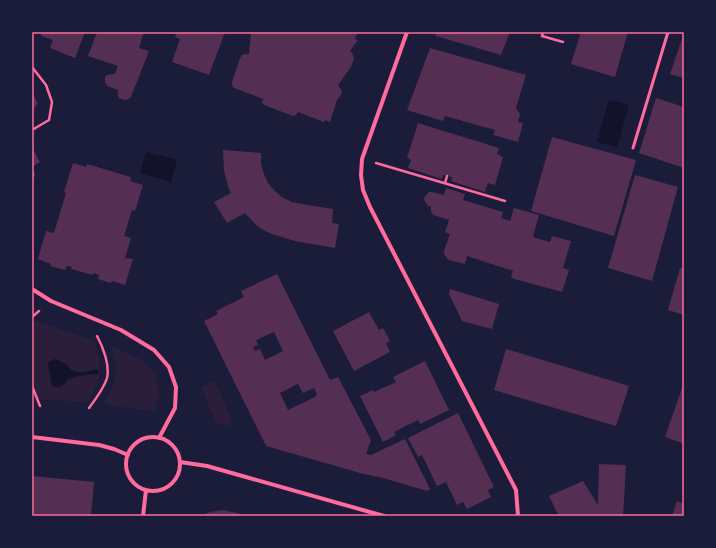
<svg xmlns="http://www.w3.org/2000/svg" width="716" height="548" viewBox="0 0 716 548" font-family="Barlow,sans-serif">
	<style>
		.green { fill: #2a1e3b }
		.water { fill: #12122b }
		.building { fill: #542f53; fill-rule: evenodd }
		.lines { fill: none; stroke-linecap: round; stroke-linejoin: round }
		.path { stroke: #ff6b9d; stroke-width: 2.5 }
		.service { stroke: #ff6b9d; stroke-width: 3 }
		.minor { stroke: #ff6b9d; stroke-width: 4 }
		.neatline { fill: none; stroke: #ff6b9d; stroke-width: 1.5 }
	</style>
	<rect width="100%" height="100%" fill="#1b1b3a"/>
	<!-- green -->
	<path class="green" d="M37 321 95 341C102 369 103 377 88 402L32 399V325Z
		M111 346 144 361 156 375 159 396 154 411 120 407 104 403 114 383 117 368Z
		M215 381 232 420 230 426 216 423 201 387Z"/>
	<!-- water -->
	<path class="water" d="M609 100 629 105 617 147 597 142Z
		M146 152 177 160 171 182 140 173Z
		M55 359C60 361 63 362 67 365 69 367 71 370 74 371 81 374 90 371 97 369L99 372 98 374C88 375 78 375 69 379 66 381 64 386 60 387 50 389 51 381 50 375 49 369 48 369 48 362Z"/>
	<!-- building -->
	<path class="building" d="M42 32H85L75 58 50 48 53 40 41 36Z
		M97 32H144L139 48 149 51 131 97 128 99 125 100 119 98 118 96V90L107 86 105 81V77L107 75 112 74H115L118 66 88 56Z
		M177 32H225L209 75 172 62 180 39 175 37Z
		M251 32H358L355 39 358 40 350 51 352 53 354 58 351 67 338 85 340 88 342 92 341 95 337 100 330 122 325 120 324 122 298 112 296 115 293 116 264 105 262 102 263 99 234 88 232 85V82L240 58 242 55 246 54H249Z
		M435 32H510L501 55 436 36Z
		M581 32H628L615 77 571 64Z
		M684 33V78L670 74Z
		M430 48 526 75 516 108 520 114 518 122 523 123 518 142 493 135 495 130 445 116 443 121 407 110Z
		M32 92 38 103 34 109 32 110Z
		M656 98 684 107V168L639 153Z
		M418 123 499 148 497 154 503 157 495 185 488 183 485 192 451 181 452 177 447 176 443 175 442 179 408 168 411 160 407 158Z
		M552 137 636 160 614 236 531 211Z
		M32 147 40 162 32 167Z
		M223 150 261 153V164L264 174 268 183 274 190 282 197 292 202 302 204 333 209 332 223 339 224 335 248 295 241 275 235 265 231 256 225 245 213 227 223 214 202 231 193 228 186 224 171Z
		M73 163 86 167 87 164 131 177 130 181 143 185 135 211 132 210 124 236 131 238 125 258 133 259 125 285 112 281 111 283 98 279 99 275 93 273V275L71 269 72 267 67 266 65 270 50 266 51 264 38 259 46 231 54 233 66 193 64 192Z
		M32 168 35 173V176L32 180Z
		M635 175 678 187 652 281 608 268Z
		M446 188 465 194 463 200 503 212 501 218 510 221 514 208 539 215 533 237 550 242 552 236 571 241 563 268 569 270 562 292 511 278 513 271 467 256 465 264 449 260 446 257 444 254V251L450 234 445 232 449 220 433 215 431 212V207L427 205 424 199 425 196 429 192H432L444 195Z
		M680 268 684 269V315L668 310Z
		M277 274 330 380 338 377 371 440 366 454 371 455 405 439 430 489 427 491 383 478 360 473 266 446 204 321 218 314 216 311 244 297 241 291ZM274 332 283 351 265 360 260 349 255 351 253 347 258 345 256 340ZM298 384 303 393 314 388 317 394 315 397 288 410 280 393Z
		M450 289 499 304 492 329 462 321 449 294Z
		M369 312 379 330 383 328 390 341 386 343 390 352 354 371 333 331Z
		M506 349 629 386 616 426 494 390Z
		M425 361 449 410 420 424 418 420 394 432 396 435 383 442 360 396 373 390 374 392 396 382 393 377Z
		M684 382V444L665 437Z
		M458 413 494 487 488 490 491 497 467 509 463 502 457 505 446 482 437 486 422 455 418 457 408 438Z
		M599 464 626 465 623 516H559L549 496 583 481 598 505Z
		M32 476 94 482 91 516H50L32 514Z
		M677 501 684 504V516H672Z
		M223 510 246 515V516H200L210 512Z"/>
	<g class="lines">
		<!-- path -->
		<path class="path" d="M543 32 542 36 563 42
			M32 67 46 85 52 102 49 120 32 130
			M376 163 505 201
			M445 183 447 176
			M32 317 39 311
			M32 386 40 406
			M89 408C95 400 104 388 107 378 110 365 103 347 97 336"/>
		<!-- service -->
		<path class="service" d="M633 148 668 32"/>
		<!-- minor -->
		<path class="minor" d="M407 32 362 159 361 175 363 190 370 207 516 490 518 516
			M32 289 51 301 121 330 154 350 169 367 176 387 175 408 159 438
			M32 437 99 445 114 449 128 455
			M126 464a27 27 0 1 1 54 0a27 27 0 1 1-54 0Z
			M180 462 207 466 384 516
			M143 516 146 490"/>
	</g>
	<!-- border -->
	<rect width="716" height="548" fill="none" stroke="#1b1b3a" stroke-width="66"/>
	<rect x="33" y="33" width="650" height="482" class="neatline"/>
</svg>
